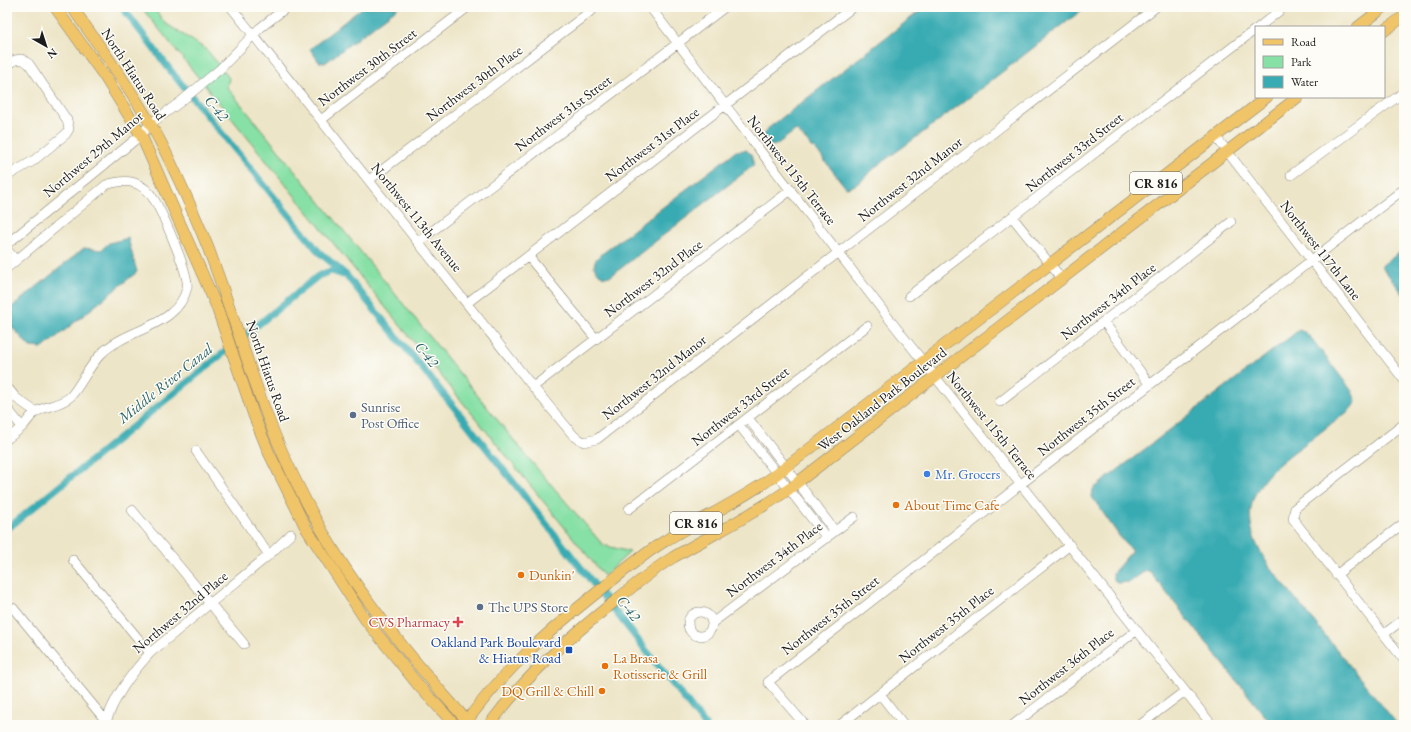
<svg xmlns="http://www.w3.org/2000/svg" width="1411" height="732" viewBox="0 0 1411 732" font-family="'EB Garamond',serif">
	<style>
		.green { fill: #87e0a6; stroke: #527e61 }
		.water { fill: #39abb2; stroke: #2a6467 }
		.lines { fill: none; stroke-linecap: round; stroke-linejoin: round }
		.canal { stroke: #39abb2; stroke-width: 7 }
		.minor-casing { stroke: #848072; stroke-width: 10 }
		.major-casing { stroke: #848072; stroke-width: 12 }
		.minor { stroke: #fff; stroke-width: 9 }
		.major { stroke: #f0c469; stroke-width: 11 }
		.service-dot { fill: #5c6f8a; stroke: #fdfcf7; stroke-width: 1.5 }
		.shop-dot { fill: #3f7fe0; stroke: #fdfcf7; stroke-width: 1.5 }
		.food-dot { fill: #e8710a; stroke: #fdfcf7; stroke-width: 1.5 }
		.health-dot { fill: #e0444e; stroke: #fdfcf7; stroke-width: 1.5 }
		.transit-dot { fill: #1a4fb4; stroke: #fdfcf7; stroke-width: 1.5 }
		.labels { text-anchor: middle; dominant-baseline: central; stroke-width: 3; stroke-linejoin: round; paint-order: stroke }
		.shield { fill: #fdfcf7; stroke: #605f5e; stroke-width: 1 }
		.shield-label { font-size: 13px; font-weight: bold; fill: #1c1c1c }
		.street-label { font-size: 14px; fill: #1c1c1c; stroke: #fdfcf7 }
		.service-label { font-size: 14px; fill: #4e5e75; stroke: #fdfcf7; text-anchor: start }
		.shop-label { font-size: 14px; fill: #366cbe; stroke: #fdfcf7; text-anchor: start }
		.food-label { font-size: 14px; fill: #c56008; stroke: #fdfcf7; text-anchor: start }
		.health-label { font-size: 14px; fill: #be3a42; stroke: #fdfcf7; text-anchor: end }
		.transit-label { font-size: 14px; fill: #164399; stroke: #fdfcf7; text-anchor: end }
		.water-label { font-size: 15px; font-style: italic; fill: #2a6467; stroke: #fdfcf7 }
	</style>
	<rect width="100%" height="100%" fill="#fdfcf7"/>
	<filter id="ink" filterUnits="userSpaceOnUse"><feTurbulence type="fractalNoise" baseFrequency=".025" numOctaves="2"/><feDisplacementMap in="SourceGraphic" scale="8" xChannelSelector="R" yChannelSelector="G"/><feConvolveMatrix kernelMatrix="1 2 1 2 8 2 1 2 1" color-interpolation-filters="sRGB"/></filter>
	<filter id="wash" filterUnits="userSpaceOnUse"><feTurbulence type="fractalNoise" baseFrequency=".012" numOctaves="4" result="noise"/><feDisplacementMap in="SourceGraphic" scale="16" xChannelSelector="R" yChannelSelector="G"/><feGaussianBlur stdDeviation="0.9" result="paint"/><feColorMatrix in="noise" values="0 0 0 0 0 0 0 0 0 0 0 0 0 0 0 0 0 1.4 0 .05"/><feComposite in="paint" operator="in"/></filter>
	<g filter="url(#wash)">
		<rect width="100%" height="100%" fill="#ede5c7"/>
		<!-- green -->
		<path class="green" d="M141 7H153L165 23 207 50 229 78 227 87 530 460 603 545 630 552 604 576Z"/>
		<!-- water -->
		<path class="water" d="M363 7H399L325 63 319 62 310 49Z
			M925 7H1086C1017 60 949 115 878 165 868 173 859 187 846 188L821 156 796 130 776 145 770 146 764 137 766 130Z
			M746 150 751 154 754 165 611 276 604 277 599 274 594 267 595 261 598 257 736 151Z
			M128 238 137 272 43 348 30 347 10 325 7 311 84 248 101 250 109 243Z
			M1404 249V295L1381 266Z
			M1299 330 1306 333 1312 339 1352 391 1356 401C1351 412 1341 416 1332 423 1293 457 1230 482 1257 545 1260 552 1265 559 1269 566L1398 725H1272L1149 571H1145L1130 582 1117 583 1113 578V573L1131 552V549L1122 540 1092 497 1093 489Z"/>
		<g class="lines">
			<!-- canal -->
			<path class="canal" d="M122 7 174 75 319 252 346 275 458 412 705 725
				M7 529 318 276 331 271 343 275"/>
		</g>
	</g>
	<g filter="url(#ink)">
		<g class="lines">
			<!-- minor casing -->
			<g class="minor-casing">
				<path id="minor" d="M231 7 533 387 574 436 584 442 597 439 1156 7
					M650 7 890 320 1212 725
					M1259 27 1284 7
					M7 66 15 60 22 59 29 64 67 120 69 129 66 134 33 161 7 176
					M321 120 468 7
					M1216 137 1404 380
					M1291 175 1404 92
					M369 180 596 7
					M1013 218 1062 279
					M418 242 725 7
					M7 244 141 135 150 124 179 103 220 69 260 28 287 7
					M7 250 16 260
					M528 256 596 339
					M7 268 106 185C128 178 143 181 155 201 163 215 190 275 187 288 177 328 126 328 101 354 89 366 82 383 71 396 61 406 46 405 36 412 31 415 27 422 23 426 18 431 12 435 7 439
					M909 296 1256 29
					M467 303 853 7
					M1104 322 1150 385
					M7 387 16 398 36 412
					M533 387 791 190
					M1000 402 1231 222
					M7 408 22 427
					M748 418 835 531
					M1404 424 1295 508 1293 519 1404 660
					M739 425 827 538
					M196 451 269 555
					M629 509 867 326
					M132 510 244 644
					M73 560 150 653
					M1336 575 1404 523
					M13 608 106 721
					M688 624a12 12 0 1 1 24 0a12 12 0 1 1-24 0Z
					M712 623 854 517
					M1384 634 1404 619
					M880 694 904 725
					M7 723 9 725
					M105 725C114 697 130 675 150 653L269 555 291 534
					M805 725 768 682 1021 484 1404 189
					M840 725 1070 545
					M1013 725 1137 630
					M1140 725 1185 691"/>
			</g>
			<!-- major casing -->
			<g class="major-casing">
				<path id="major" d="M55 7 105 77 141 135 216 305 254 416 269 453 306 528 365 619 419 686 455 725
					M72 7C102 50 134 93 159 139 176 172 193 211 207 245 228 300 245 356 265 410 279 448 297 485 316 520 357 594 414 663 471 725
					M1358 27 1384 7
					M1384 31 1404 16
					M464 725C503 670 552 628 604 587 624 571 643 554 665 541 702 518 742 500 777 474L1267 97
					M489 725C524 678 568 638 614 602 632 587 651 571 672 558 711 535 752 516 789 489L1298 97"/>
			</g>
			<!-- minor -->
			<use href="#minor" class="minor"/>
			<!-- major -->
			<use href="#major" class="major"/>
		</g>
	</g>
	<!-- markers -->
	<g class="service-dot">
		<circle cx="353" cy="415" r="4"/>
		<circle cx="480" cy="607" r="4"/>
	</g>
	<circle class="shop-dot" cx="927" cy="474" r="4"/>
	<g class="food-dot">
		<circle cx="896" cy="505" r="4"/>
		<circle cx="521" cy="575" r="4"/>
		<circle cx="605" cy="666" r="4"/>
		<circle cx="602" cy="691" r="4"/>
	</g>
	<path class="health-dot" d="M456 616h4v4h4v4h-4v4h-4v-4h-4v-4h4z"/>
	<rect class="transit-dot" x="565" y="646" width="8" height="8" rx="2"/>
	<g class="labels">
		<!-- shield labels -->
		<g class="shield">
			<rect x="1130" y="172" width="52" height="22" rx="3"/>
			<rect x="670" y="512" width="52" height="22" rx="3"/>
		</g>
		<g class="shield-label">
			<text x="1156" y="183">CR 816</text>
			<text x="696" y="523">CR 816</text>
		</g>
		<!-- street labels -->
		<g class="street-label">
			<text transform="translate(367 67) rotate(-37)">Northwest 30th Street</text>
			<text transform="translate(134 74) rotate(57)">North Hiatus Road</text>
			<text transform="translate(474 83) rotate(-37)">Northwest 30th Place</text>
			<text transform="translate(563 113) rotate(-37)">Northwest 31st Street</text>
			<text transform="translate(652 144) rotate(-37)">Northwest 31st Place</text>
			<text transform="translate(1074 152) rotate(-38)">Northwest 33rd Street</text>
			<text transform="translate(93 154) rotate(-40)">Northwest 29th Manor</text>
			<text transform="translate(792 170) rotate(52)">Northwest 115th Terrace</text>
			<text transform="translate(910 179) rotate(-38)">Northwest 32nd Manor</text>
			<text transform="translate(417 217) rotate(51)">Northwest 113th Avenue</text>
			<text transform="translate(1321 250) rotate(52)">Northwest 117th Lane</text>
			<text transform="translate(653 278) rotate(-37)">Northwest 32nd Place</text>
			<text transform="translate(1108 301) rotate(-38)">Northwest 34th Place</text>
			<text transform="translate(268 371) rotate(71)">North Hiatus Road</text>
			<text transform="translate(654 377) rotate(-38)">Northwest 32nd Manor</text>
			<text transform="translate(882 399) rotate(-38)">West Oakland Park Boulevard</text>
			<text transform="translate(740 406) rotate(-38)">Northwest 33rd Street</text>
			<text transform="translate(1086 416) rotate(-38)">Northwest 35th Street</text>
			<text transform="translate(992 425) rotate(51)">Northwest 115th Terrace</text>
			<text transform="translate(774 559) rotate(-37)">Northwest 34th Place</text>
			<text transform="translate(180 612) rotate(-40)">Northwest 32nd Place</text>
			<text transform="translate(830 615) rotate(-38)">Northwest 35th Street</text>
			<text transform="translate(946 624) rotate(-38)">Northwest 35th Place</text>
			<text transform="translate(1066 666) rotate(-38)">Northwest 36th Place</text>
		</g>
		<!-- service labels -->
		<g class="service-label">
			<text x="361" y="407">Sunrise<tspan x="361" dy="16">Post Office</tspan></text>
			<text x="488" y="607">The UPS Store</text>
		</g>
		<!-- shop labels -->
		<g class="shop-label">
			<text x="935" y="474">Mr. Grocers</text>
		</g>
		<!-- food labels -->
		<g class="food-label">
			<text x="904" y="505">About Time Cafe</text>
			<text x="529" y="575">Dunkin'</text>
			<text x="613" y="658">La Brasa<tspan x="613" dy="16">Rotisserie &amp; Grill</tspan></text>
			<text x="594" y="691" text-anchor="end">DQ Grill &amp; Chill</text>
		</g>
		<!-- health labels -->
		<g class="health-label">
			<text x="450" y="622">CVS Pharmacy</text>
		</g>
		<!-- transit labels -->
		<g class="transit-label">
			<text x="561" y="642">Oakland Park Boulevard<tspan x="561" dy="16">&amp; Hiatus Road</tspan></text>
		</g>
		<!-- water labels -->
		<g class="water-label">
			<text transform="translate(217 108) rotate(50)">C-42</text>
			<text transform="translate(427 354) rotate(51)">C-42</text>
			<text transform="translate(165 383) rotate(-39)">Middle River Canal</text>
			<text transform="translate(629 608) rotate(52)">C-42</text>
		</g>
	</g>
	<!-- margin -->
	<rect width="1411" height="732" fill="none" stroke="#fdfcf7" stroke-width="24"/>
	<!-- legend -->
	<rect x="1255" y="26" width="130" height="72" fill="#fdfcf7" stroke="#a3a29f"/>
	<rect x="1263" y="39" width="20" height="6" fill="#f0c469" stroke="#a3a29f"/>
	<text x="1291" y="46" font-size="12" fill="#1c1c1c">Road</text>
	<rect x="1263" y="56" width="20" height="12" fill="#87e0a6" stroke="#a3a29f"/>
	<text x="1291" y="66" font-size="12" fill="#1c1c1c">Park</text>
	<rect x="1263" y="76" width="20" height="12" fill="#39abb2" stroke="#a3a29f"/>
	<text x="1291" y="86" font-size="12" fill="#1c1c1c">Water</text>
	<!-- north arrow -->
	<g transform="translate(46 46) rotate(141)" stroke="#fdfcf7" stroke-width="3" paint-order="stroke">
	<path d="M0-3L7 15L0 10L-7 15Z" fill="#1c1c1c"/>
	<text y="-6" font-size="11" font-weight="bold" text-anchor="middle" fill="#1c1c1c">N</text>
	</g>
</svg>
